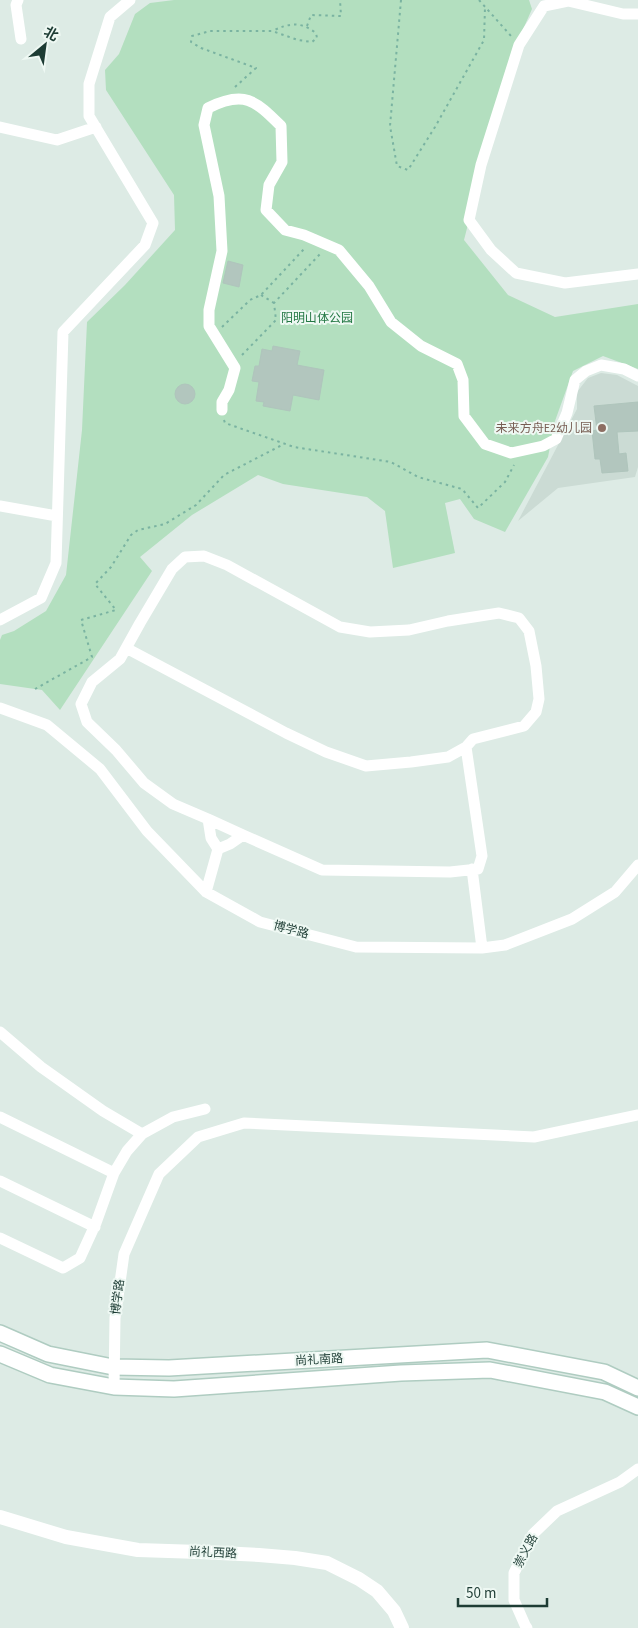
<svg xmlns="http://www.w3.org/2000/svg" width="638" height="1628" viewBox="0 0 638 1628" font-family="'Source Sans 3','Noto Sans SC',sans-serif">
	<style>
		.built { fill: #cbdbd4 }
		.green { fill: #b3dfbf }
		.building { fill: #b2c6be; stroke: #afc5bc }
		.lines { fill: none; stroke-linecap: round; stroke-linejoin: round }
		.secondary-casing { stroke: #afccc1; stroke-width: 18 }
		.path { stroke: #7ab3a1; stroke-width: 2; stroke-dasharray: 2.5 4; stroke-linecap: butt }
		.minor { stroke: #fff; stroke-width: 11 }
		.tertiary { stroke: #fff; stroke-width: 14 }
		.secondary { stroke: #fff; stroke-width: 15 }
		.education-dot { fill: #8d6e63; stroke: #eef8f3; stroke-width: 2 }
		.labels { text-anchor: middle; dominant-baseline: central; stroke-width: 4; stroke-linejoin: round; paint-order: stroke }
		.park-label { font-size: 12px; fill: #237743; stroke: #eef8f3 }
		.education-label { font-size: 12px; fill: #785e54; stroke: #eef8f3; text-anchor: end }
		.street-label { font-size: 12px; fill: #1d3c34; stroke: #eef8f3 }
	</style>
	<rect width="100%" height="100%" fill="#ddebe5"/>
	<!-- built -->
	<path class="built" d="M601 373 617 375 638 386V467L635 477 558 488 518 521 577 409V392L588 378Z"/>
	<!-- green -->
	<path class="green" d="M174 0H529L532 9 510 59 464 240 508 295 555 317 638 304V369L603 356 573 371 555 421 548 457 505 532 474 519 460 499 445 503 455 553 393 568 385 511 367 497 283 484 258 475 192 515 140 557 152 571 60 710 42 690 0 684V640L2 635 14 631 46 611 66 575 82 430 87 322 125 285 175 230 174 195 106 90 105 70 119 54 135 14 150 3Z"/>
	<!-- building -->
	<path class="building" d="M228 261 243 265 239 287 223 283Z
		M273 346 300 351 297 365 324 370 319 400 293 395 290 411 263 406 264 402 256 401 259 382 252 381 255 366H259L262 349 272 351Z
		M175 394a10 10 0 1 1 20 0a10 10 0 1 1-20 0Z
		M638 402V431L617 432 619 454 626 453 628 471 602 473 600 459H595L592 431 597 430 594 406Z"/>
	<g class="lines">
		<!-- secondary casing -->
		<g class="secondary-casing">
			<path id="secondary" d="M0 1333 48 1354 113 1367 169 1368 487 1350 604 1372 638 1388
				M0 1354 50 1375 114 1387 174 1389 401 1373 490 1370 605 1392 638 1407"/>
		</g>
		<!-- path -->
		<path class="path" d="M401 0 390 126 397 166 408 170 435 127 484 40 485 7
			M479 0 511 36
			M307 26 311 15 341 16 340 0
			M235 87 256 68 201 48 191 42 192 36 210 31H272L298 40 312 42 317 38 316 33C300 21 290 23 272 31
			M261 295 274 303
			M222 327 250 300 261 295 305 248
			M242 355 276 320 274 303 320 254
			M224 420 225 423 294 447 391 462 418 477 462 489 478 508 505 482 514 465
			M35 689 92 657 81 620 116 610 95 584 111 567 131 535 138 530 165 524 196 505 224 475 284 444"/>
		<!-- minor -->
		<path class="minor" d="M18 0 16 5 21 39
			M638 14H623L568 1 544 6 519 45 481 165 469 220 491 250 516 273 565 283 638 274
			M0 127 57 140 96 127
			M222 410V402L229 390 235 368 209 326V310L222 251 219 196 204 125 208 108C244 90 255 100 281 126L282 162 269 185 266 210 285 230 304 235 339 250 369 286 391 322 421 346 457 364 463 380 464 416 485 444 511 453 543 446 556 439 567 413 575 380 586 371 601 365 624 369 638 376
			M0 506 57 516
			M0 620 41 598 56 563 63 332 145 245 153 223 89 116V84L110 17 130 0
			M126 648 286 733 326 752 366 766 411 762 448 757 466 747 473 739 524 726 536 712 539 699 536 666 529 631 519 618 499 613 448 621 409 630 370 632 340 627 227 565 204 556 185 557 172 569 140 623 120 659 92 682 81 704 87 722 116 750 144 783 173 804 208 819 211 838 218 849
			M0 708 47 725 100 769 147 831 206 892 260 922 356 947 482 948 505 945 572 919 615 892 638 865
			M208 819 243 835
			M472 869 482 948
			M206 892 218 849 230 844 243 835 322 870 450 872 478 869 482 856 466 747
			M0 1032 41 1067 103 1111 142 1134
			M0 1117 114 1173
			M0 1181 95 1227
			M0 1238 63 1268 80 1258 96 1223 114 1173 127 1151 142 1134 173 1117 205 1109
			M114 1387 115 1318 124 1254 159 1174 198 1137 244 1123 534 1137 638 1115
			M527 1628 525 1625 514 1600V1573L533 1534 557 1511 620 1482 638 1469"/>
		<!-- tertiary -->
		<path class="tertiary" d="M0 1517 66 1537 138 1550 199 1552 259 1555 295 1558 327 1563 359 1579 377 1591 394 1611 402 1628"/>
		<!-- secondary -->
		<use href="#secondary" class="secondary"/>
	</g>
	<!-- markers -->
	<circle class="education-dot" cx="602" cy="428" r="5"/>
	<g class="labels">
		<!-- park labels -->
		<g class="park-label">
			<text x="317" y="318">阳明山体公园</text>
		</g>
		<!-- education labels -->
		<g class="education-label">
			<text x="592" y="428">未来方舟E2幼儿园</text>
		</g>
		<!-- street labels -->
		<g class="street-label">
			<text transform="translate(291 930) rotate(15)">博学路</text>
			<text transform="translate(118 1297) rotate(-83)">博学路</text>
			<text transform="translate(319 1360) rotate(-3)">尚礼南路</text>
			<text transform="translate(526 1551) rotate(-62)">崇义路</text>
			<text transform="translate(213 1553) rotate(3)">尚礼西路</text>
		</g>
	</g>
	<!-- north arrow -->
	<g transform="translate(45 45) rotate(29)" stroke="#eef8f3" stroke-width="4" paint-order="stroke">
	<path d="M0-4L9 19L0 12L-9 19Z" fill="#1d3c34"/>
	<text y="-8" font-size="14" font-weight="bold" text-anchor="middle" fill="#1d3c34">北</text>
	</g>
	<!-- scale -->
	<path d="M458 1598v8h89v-8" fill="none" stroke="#1d3c34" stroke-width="2.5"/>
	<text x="466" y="1598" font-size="15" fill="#1d3c34" stroke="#eef8f3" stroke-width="4" paint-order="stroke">50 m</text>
</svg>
